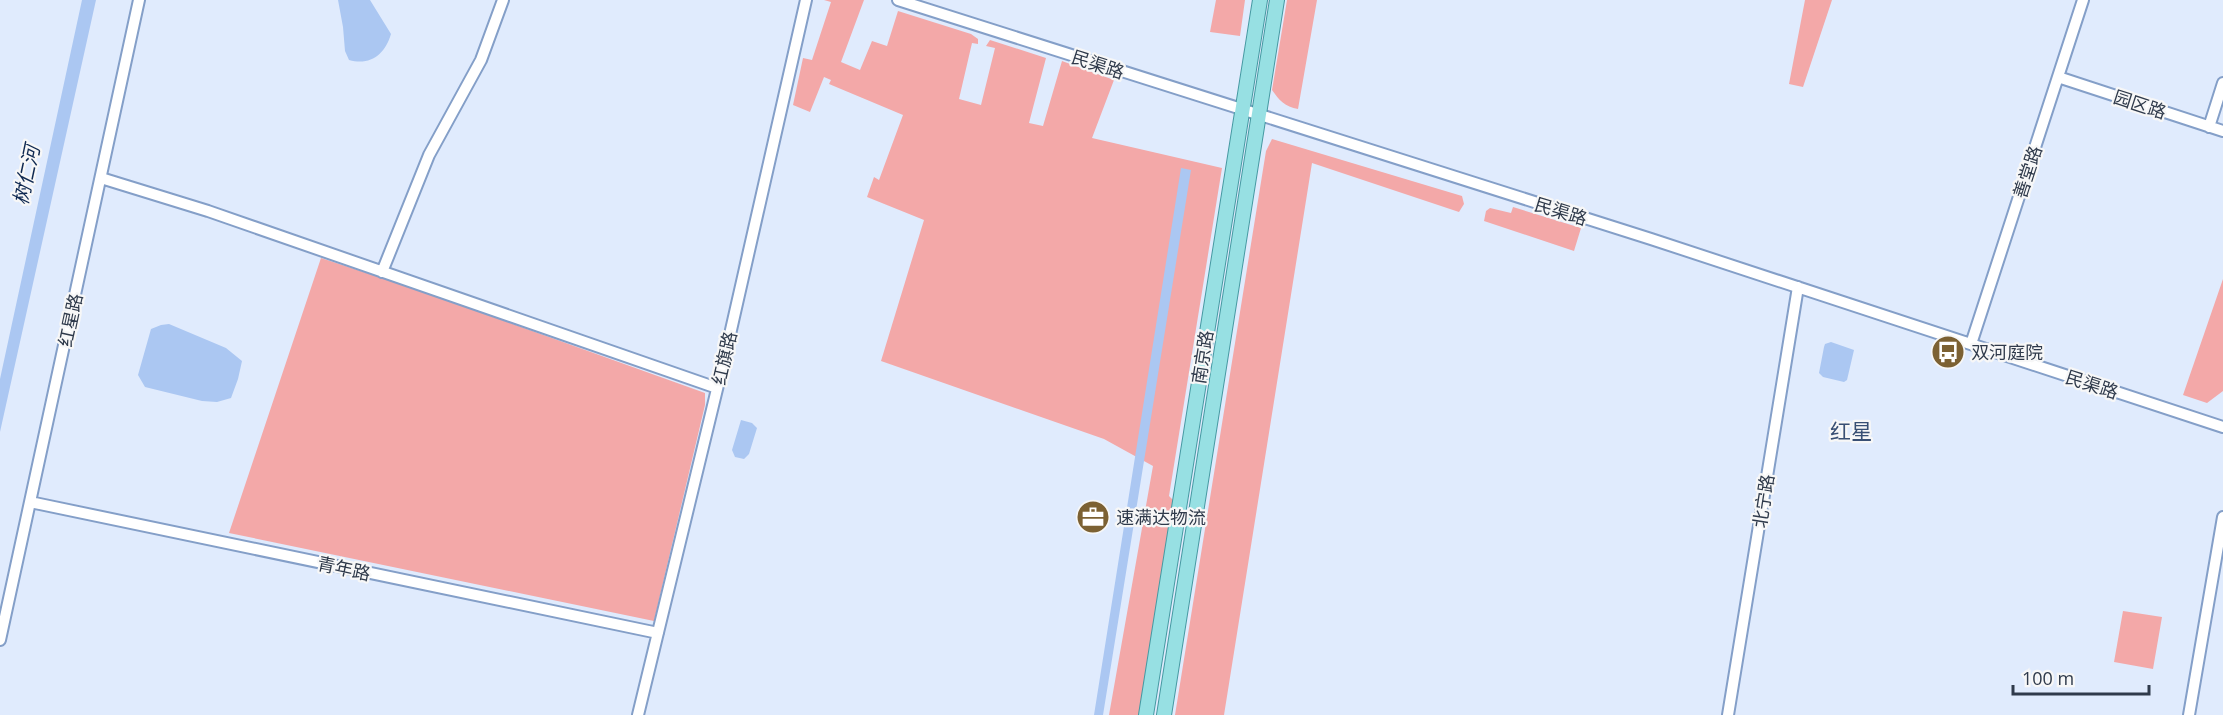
<svg xmlns="http://www.w3.org/2000/svg" width="2223" height="715" viewBox="0 0 2223 715" font-family="'Open Sans','Noto Sans SC',sans-serif">
	<style>
		.green { fill: #f3a8a8 }
		.water { fill: #abc7f2 }
		.lines { fill: none; stroke-linecap: round; stroke-linejoin: round }
		.minor-casing { stroke: #849fc8; stroke-width: 14 }
		.major-casing { stroke: #4699a2; stroke-width: 16 }
		.minor { stroke: #fff; stroke-width: 10 }
		.major { stroke: #97e0e3; stroke-width: 14 }
		.labels { text-anchor: middle; dominant-baseline: central; stroke-width: 4.5; stroke-linejoin: round; paint-order: stroke }
		.street-label { font-size: 18px; fill: #2f3a4b; stroke: #f7f7f7 }
		.poi-label { font-size: 18px; fill: #2f3a4b; stroke: #f7f7f7; text-anchor: start }
		.water-label { font-size: 20px; font-style: italic; fill: #0f2951; stroke: #f7f7f7 }
		.quarter-label { font-size: 21px; fill: #384f74; stroke: #f7f7f7 }
	</style>
	<rect width="100%" height="100%" fill="#e0ebfd"/>
	<!-- green -->
	<path class="green" d="M824 0H864L841 62 860 70 872 41 887 46 898 11 971 34 978 39V44L972 43 959 99 981 105 995 48 986 46 990 40 1046 58 1029 123 1043 126 1062 61 1114 80 1092 138 1222 168 1169 496 1173 500 1139 715H1109L1153 466 1104 439 881 361 924 220 867 197 874 177 879 180 903 115 829 84 831 80 824 77 810 112 793 105 803 58 812 60 831 2Z
		M1216 0H1245L1240 36 1210 32Z
		M1287 0H1317L1298 109C1285 107 1279 100 1272 90Z
		M1805 0H1832L1803 87 1789 84Z
		M1272 139 1462 196 1464 204 1459 212 1312 163 1224 715H1175L1266 151Z
		M1513 207 1581 228 1574 251 1484 221 1486 211 1490 208 1511 213Z
		M321 258 415 289 705 393V405L654 621 229 533Z
		M2223 279V391L2207 403 2183 395Z
		M2123 611 2162 617 2153 669 2114 662Z"/>
	<!-- water -->
	<path class="water" d="M82 0H96L0 432V379Z
		M338 0H370L391 34C385 54 371 66 349 60L345 51 343 27Z
		M1181 168 1191 170 1103 715H1094Z
		M169 324 226 348 242 361 238 379 231 398 217 402 202 401 145 387 138 375 151 329 161 325Z
		M1831 342 1854 350 1847 380 1844 382 1823 377 1819 373 1824 347 1825 344Z
		M741 420 752 423 757 428 749 454 744 459 735 457 732 450Z"/>
	<g class="lines">
		<!-- minor casing -->
		<g class="minor-casing">
			<path id="minor" d="M898 0 1651 239 2223 427
				M2058 77 2223 131
				M2209 127 2223 83
				M101 178 208 211 717 388
				M382 272 429 155 481 60 503 0
				M1971 344 2083 0
				M30 502 658 633
				M0 640 139 0
				M638 715 726 352 806 0
				M1728 715 1798 287
				M2189 715 2223 517"/>
		</g>
		<!-- major casing -->
		<g class="major-casing">
			<path id="major" d="M1146 715 1260 0
				M1164 715 1277 0"/>
		</g>
		<!-- minor -->
		<use href="#minor" class="minor"/>
		<!-- major -->
		<use href="#major" class="major"/>
	</g>
	<!-- icons -->
	<defs>
		<g id="bus-disc" transform="scale(1.725)"><circle r="9.5" fill="#7c6133" stroke="#f7f7f7"/><path d="M-5-6H5V4H4V6H2V4H-2V6H-4V4H-5ZM-3.5-4V0h7V-4ZM-3.5 1.2v1.5H-2V1.2ZM2 1.2v1.5H3.5V1.2Z" fill="#fff"/></g>
		<g id="office-disc" transform="scale(1.725)"><circle r="9.5" fill="#7c6133" stroke="#f7f7f7"/><path d="M-6-3h4V-5.5h4V-3h4V5H-6ZM-1-4.5V-3h2v-1.5ZM-6 0V1H6V0Z" fill="#fff"/></g>
	</defs>
	<g fill-rule="evenodd">
		<use href="#bus-disc" x="1948" y="352"/>
		<use href="#office-disc" x="1093" y="517"/>
	</g>
	<g class="labels">
		<!-- street labels -->
		<g class="street-label">
			<text transform="translate(1098 64) rotate(18)">民渠路</text>
			<text transform="translate(2140 104) rotate(18)">园区路</text>
			<text transform="translate(2027 172) rotate(-72)">善堂路</text>
			<text transform="translate(1561 211) rotate(17)">民渠路</text>
			<text transform="translate(70 320) rotate(-78)">红星路</text>
			<text transform="translate(1202 357) rotate(-81)">南京路</text>
			<text transform="translate(724 358) rotate(-77)">红旗路</text>
			<text transform="translate(2092 384) rotate(18)">民渠路</text>
			<text transform="translate(1763 501) rotate(-81)">北宁路</text>
			<text transform="translate(344 568) rotate(12)">青年路</text>
		</g>
		<!-- poi labels -->
		<g class="poi-label">
			<text x="1971" y="352">双河庭院</text>
			<text x="1116" y="517">速满达物流</text>
		</g>
		<!-- water labels -->
		<g class="water-label">
			<text transform="translate(26 175) rotate(-78)">树仁河</text>
		</g>
		<!-- quarter labels -->
		<g class="quarter-label">
			<text x="1851" y="431">红星</text>
		</g>
	</g>
	<!-- scale -->
	<path d="M2013 685v9h136v-9" fill="none" stroke="#2f3a4b" stroke-width="3"/>
	<text x="2022" y="685" font-size="18" fill="#2f3a4b" stroke="#f7f7f7" stroke-width="4.5" paint-order="stroke">100 m</text>
</svg>
